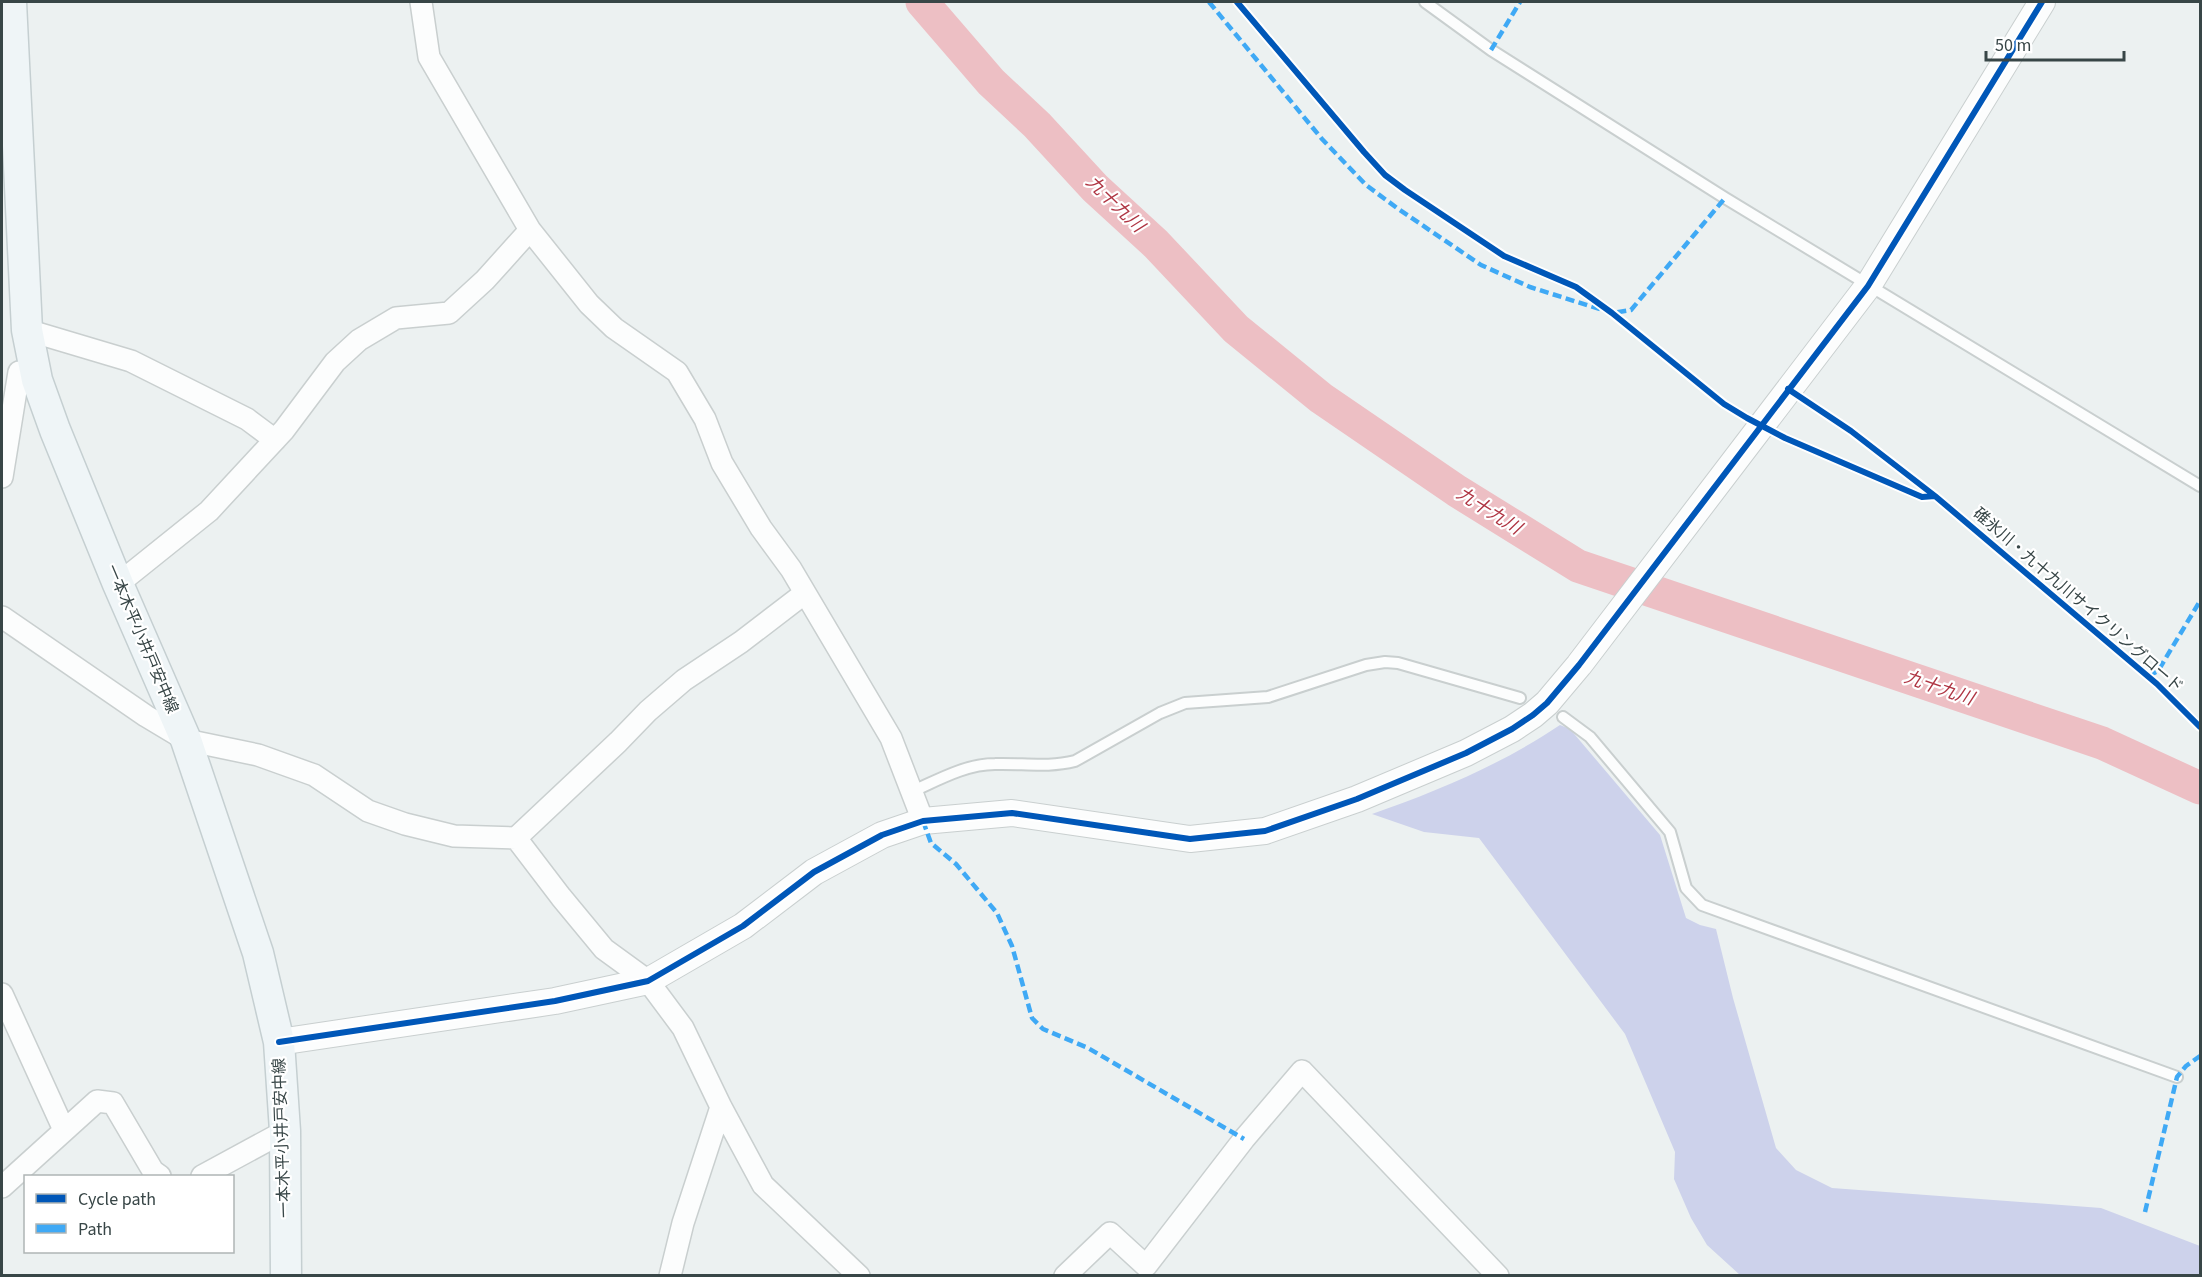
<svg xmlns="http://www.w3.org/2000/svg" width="2202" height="1277" viewBox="0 0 2202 1277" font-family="'Source Sans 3','Noto Sans JP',sans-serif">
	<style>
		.green { fill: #cdd2eb }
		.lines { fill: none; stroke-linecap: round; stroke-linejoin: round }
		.river { stroke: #edbfc4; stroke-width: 33 }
		.service-casing { stroke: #c9cfcf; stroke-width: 14 }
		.minor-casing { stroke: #c9cfcf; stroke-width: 24 }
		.tertiary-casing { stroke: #c9cfcf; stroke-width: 28 }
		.secondary-casing { stroke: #c5cfd1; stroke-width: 33 }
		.service { stroke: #fcfdfd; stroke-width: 10 }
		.minor { stroke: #fcfdfd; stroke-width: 21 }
		.tertiary { stroke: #fcfdfd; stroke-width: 26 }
		.secondary { stroke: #eff5f7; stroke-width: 30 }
		.quiet { stroke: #3fa9f5; stroke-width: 4.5; stroke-dasharray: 9 4.5; stroke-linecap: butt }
		.cycleway-casing { stroke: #fff; stroke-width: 10 }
		.cycleway { stroke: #0057b8; stroke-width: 6 }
		.labels { text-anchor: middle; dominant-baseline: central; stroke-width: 4.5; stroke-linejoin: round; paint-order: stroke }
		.street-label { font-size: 16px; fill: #384647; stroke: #fff }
		.water-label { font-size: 18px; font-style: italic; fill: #af3543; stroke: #fff }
	</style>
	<rect width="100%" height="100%" fill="#ecf1f1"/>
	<!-- green -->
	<path class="green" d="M1560 725 1570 729 1660 835 1686 918 1700 925 1716 929 1733 998 1776 1148 1796 1170 1832 1188 2101 1208 2200 1246V1275H1740L1707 1245 1691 1218 1674 1179 1675 1152 1625 1034 1479 838 1424 832 1372 814C1438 791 1502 764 1560 725Z"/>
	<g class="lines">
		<!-- river -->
		<path class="river" d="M922 2 991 82 1037 125 1095 188 1156 244 1236 329 1321 398 1457 491 1578 566 2102 743 2200 788"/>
		<!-- service casing -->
		<g class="service-casing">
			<path id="service" d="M1425 2 1491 50 1725 198 2200 486
				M1563 717 1590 737 1670 832 1686 888 1702 905 2177 1077
				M911 792C938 780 966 764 995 764 1022 763 1048 768 1075 761L1160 713 1185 703 1268 697 1366 665 1385 662 1398 663 1520 698"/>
		</g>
		<!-- minor casing -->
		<g class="minor-casing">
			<path id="minor" d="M421 2 429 57 530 230 589 304 614 328 677 372 705 419 722 463 761 528 791 569 891 738 923 821
				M27 330 131 361 247 419 275 440
				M2 477 19 372
				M118 584 209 511 284 430 335 362 359 340 396 318 449 313 485 280 530 230
				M2 617 146 716 186 740 258 755 314 775 368 811 405 824 454 836 516 838 618 742 648 711 684 680 741 642 805 593
				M516 838 561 897 604 949 648 981 683 1028 721 1107 763 1185 859 1276
				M2 994 64 1130
				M202 1176 285 1131
				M2 1187 97 1101 113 1103 153 1171 160 1176
				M670 1276 683 1223 721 1107
				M1065 1276 1110 1233 1146 1266 1244 1139 1302 1071 1498 1276"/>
		</g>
		<!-- tertiary casing -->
		<g class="tertiary-casing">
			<path id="tertiary" d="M279 1042 555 1001 648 981 743 926 814 872 882 835 923 821 1012 813 1190 839 1265 831 1357 799 1466 753 1512 729 1533 715 1547 703 1579 665 1868 286 2042 2"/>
		</g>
		<!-- secondary casing -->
		<g class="secondary-casing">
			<path id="secondary" d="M11 2 27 330 37 380 55 430 118 584 186 740 258 953 279 1042 285 1131 286 1276"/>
		</g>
		<!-- service -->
		<use href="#service" class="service"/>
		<!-- minor -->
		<use href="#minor" class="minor"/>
		<!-- tertiary -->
		<use href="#tertiary" class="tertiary"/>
		<!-- secondary -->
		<use href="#secondary" class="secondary"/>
		<!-- quiet -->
		<path class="quiet" d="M1209 2 1322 139 1366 185 1397 208 1481 265 1530 287 1612 313 1631 310 1725 198
			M1491 50 1520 2
			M2148 676 2158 671 2200 601
			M923 821 931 843 956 864 997 913 1012 946 1032 1018 1043 1029 1088 1048 1244 1139
			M2145 1212 2177 1077 2186 1066 2200 1056"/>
		<!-- cycleway casing -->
		<g class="cycleway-casing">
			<path id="cycleway" d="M1237 2 1364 152 1385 175 1405 190 1504 256 1576 287 1612 313 1724 404 1747 418 1785 438 1922 497 1935 496 2157 684 2200 727
				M1788 389 1851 431 1935 496
				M279 1042 555 1001 648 981 743 926 814 872 882 835 923 821 1012 813 1190 839 1265 831 1357 799 1466 753 1512 729 1533 715 1547 703 1579 665 1868 286 2042 2"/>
		</g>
		<!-- cycleway -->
		<use href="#cycleway" class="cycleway"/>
	</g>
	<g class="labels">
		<!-- street labels -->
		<g class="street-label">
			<text transform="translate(2078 600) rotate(41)">碓氷川・九十九川サイクリングロード</text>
			<text transform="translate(142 639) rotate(67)">一本木平小井戸安中線</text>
			<text transform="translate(282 1138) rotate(-92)">一本木平小井戸安中線</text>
		</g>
		<!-- water labels -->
		<g class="water-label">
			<text transform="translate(1115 204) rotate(44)">九十九川</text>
			<text transform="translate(1489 511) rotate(32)">九十九川</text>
			<text transform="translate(1939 688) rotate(19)">九十九川</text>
		</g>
	</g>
	<!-- border -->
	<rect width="2202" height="1277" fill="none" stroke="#384647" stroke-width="6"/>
	<!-- legend -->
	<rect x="24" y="1175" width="210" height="78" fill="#ffffff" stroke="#afb5b5" stroke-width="1.5"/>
	<rect x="36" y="1194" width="30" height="9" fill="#0057b8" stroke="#afb5b5" stroke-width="1.5"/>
	<text x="78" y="1205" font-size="18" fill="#384647">Cycle path</text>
	<rect x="36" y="1224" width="30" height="9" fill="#3fa9f5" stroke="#afb5b5" stroke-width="1.5"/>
	<text x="78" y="1235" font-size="18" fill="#384647">Path</text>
	<!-- scale -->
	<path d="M1986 51v9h138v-9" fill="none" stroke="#384647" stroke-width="3"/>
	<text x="1995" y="51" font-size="18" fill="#384647" stroke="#ffffff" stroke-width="4.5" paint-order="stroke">50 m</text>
</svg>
